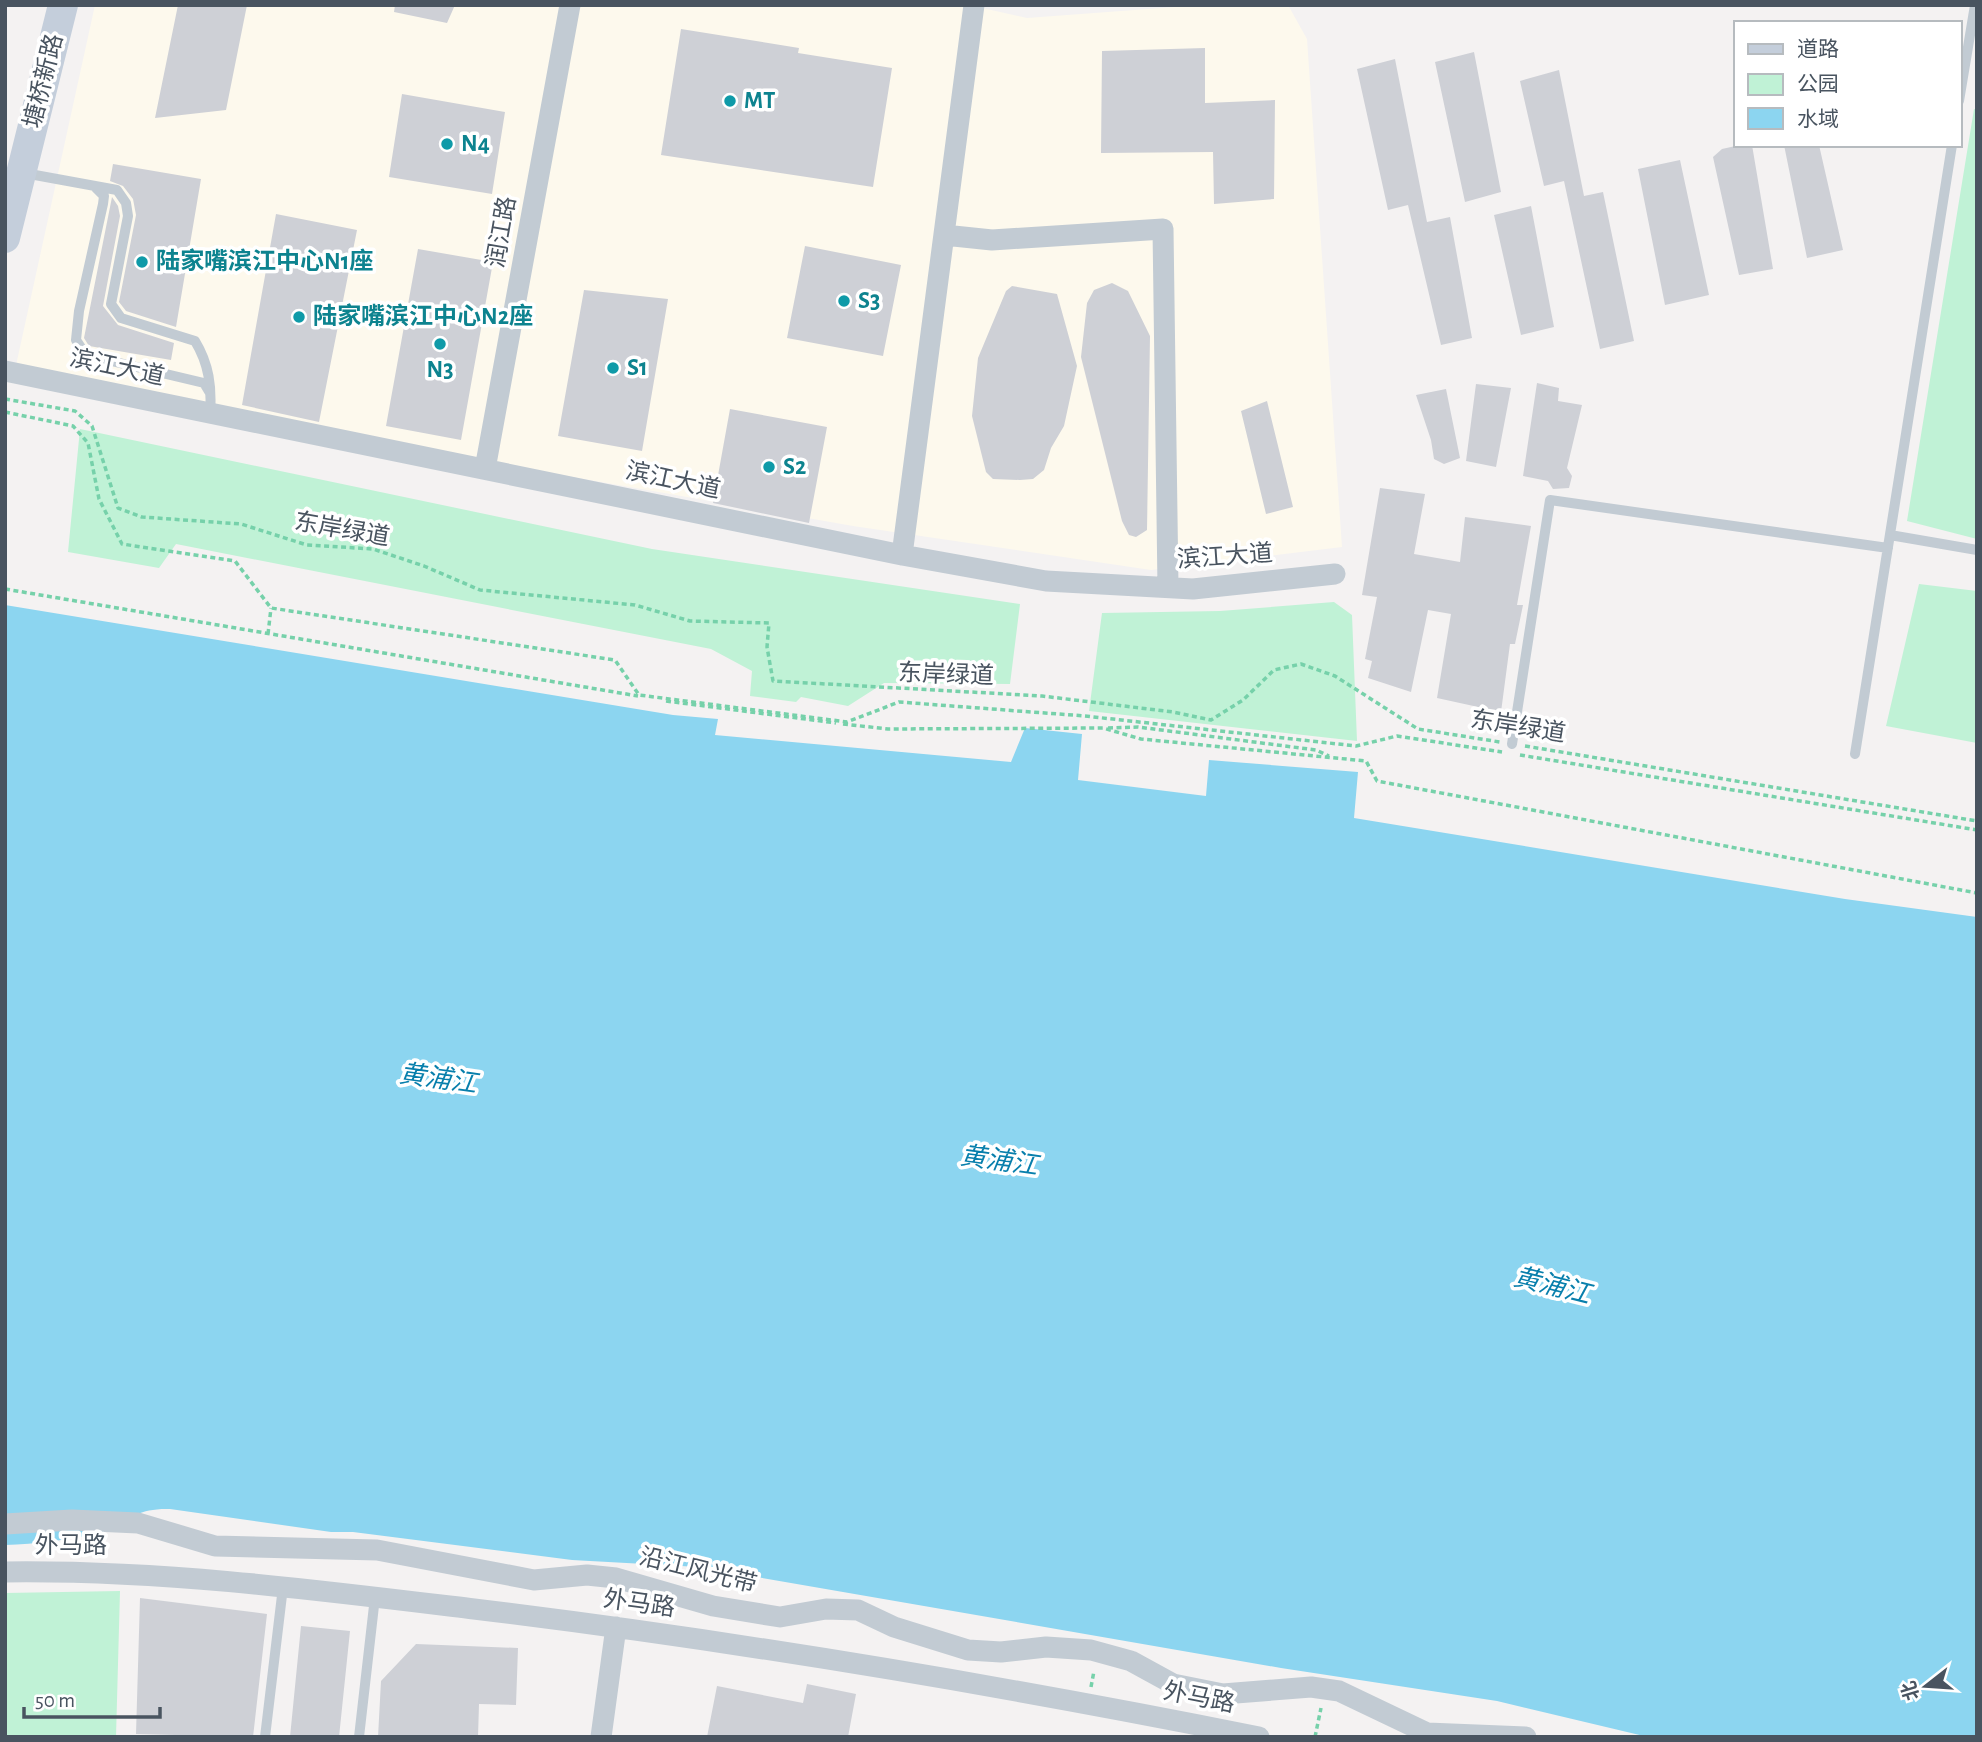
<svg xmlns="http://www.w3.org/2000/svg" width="1982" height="1742" viewBox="0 0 1982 1742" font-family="'Alegreya Sans','Noto Sans SC',sans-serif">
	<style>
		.commercial { fill: #fdf9ed }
		.green { fill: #c0f2d6 }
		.water { fill: #8cd5f0 }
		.building { fill: #ced0d6 }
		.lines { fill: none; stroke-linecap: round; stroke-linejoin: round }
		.path { stroke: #76d1aa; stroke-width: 3.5; stroke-dasharray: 5 3.5; stroke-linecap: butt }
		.lane { stroke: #c2cbd3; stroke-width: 10 }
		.street { stroke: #c2cbd3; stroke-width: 21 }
		.secondary { stroke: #c4cedb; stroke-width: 30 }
		.culture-dot { fill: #0f9aa8; stroke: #fff; stroke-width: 2.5 }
		.labels { text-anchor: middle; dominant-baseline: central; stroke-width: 7; stroke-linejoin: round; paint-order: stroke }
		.street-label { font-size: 24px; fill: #495460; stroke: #fff }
		.culture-label { font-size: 24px; font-weight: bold; fill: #0d838f; stroke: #fff; text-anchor: start }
		.water-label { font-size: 26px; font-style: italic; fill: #087fac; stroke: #fff }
	</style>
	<rect width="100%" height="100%" fill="#f4f2f2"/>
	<!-- commercial -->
	<path class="commercial" d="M95 5H969L1027 18 1202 5H1288L1307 39 1342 547 1151 570 853 526 13 379Z"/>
	<!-- green -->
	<path class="green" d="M1974 109 1977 110V539L1907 521Z
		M80 429 652 549 1020 604 1010 684 884 683 848 706 801 697 796 702 750 696 752 671 711 649 176 544 159 568 68 552Z
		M1919 584 1977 591V743L1886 726Z
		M1334 602 1352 615 1357 741 1089 711 1102 613 1220 611Z
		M120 1591 116 1737H5V1593Z"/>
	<!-- water -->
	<path class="water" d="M5 605 673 715 718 719 715 735 1011 762 1025 728 1082 734 1078 780 1206 796 1209 760 1358 772 1354 818 1845 899 1977 917V1737H1648L1497 1701 1281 1668 699 1567 572 1560 353 1532H331L170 1509C130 1508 131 1524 99 1533 69 1540 36 1544 5 1545Z"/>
	<!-- building -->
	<path class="building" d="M178 5H247L226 110 155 118Z
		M395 5H455L447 23 394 12Z
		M681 29 799 48 798 53 892 68 873 187 661 155Z
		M1205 48V103L1275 100 1274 199 1214 204 1213 152 1101 153 1102 51Z
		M1474 52 1501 192 1465 202 1435 62Z
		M1395 59 1427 222 1450 217 1472 338 1441 345 1408 205 1388 210 1357 69Z
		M1559 70 1584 196 1603 192 1634 341 1600 349 1564 181 1544 186 1520 81Z
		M402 94 505 112 492 194 389 177Z
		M1740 145H1752L1773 269 1739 275 1713 157 1722 149Z
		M1784 145H1819L1843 250 1807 258Z
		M1680 160 1709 295 1665 305 1638 169Z
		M113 164 201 179 176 327 126 311 119 302 136 215 133 199 123 186 110 181Z
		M112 197 118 206 120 216 103 306 118 325 174 343 171 360 89 346 84 338Z
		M1531 206 1554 327 1521 335 1494 215Z
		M276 214 357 230 319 422 242 405Z
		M805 246 901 265 883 356 787 338Z
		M418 249 493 262 461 440 386 426Z
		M1112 283 1128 291 1150 336 1147 530 1136 537 1129 535 1122 521 1081 357 1087 303 1094 290Z
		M1012 286 1057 294 1077 366 1064 426 1051 448 1044 470 1033 479 1020 480 993 479 986 472 972 416 978 358 1006 291Z
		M584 290 668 299 642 451 558 436Z
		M1537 383 1559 388 1558 401 1582 405 1567 468 1572 476 1569 488 1553 489 1548 481 1523 476Z
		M1476 384 1511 388 1496 467 1466 461Z
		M1446 389 1460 458 1444 464 1434 459 1431 440 1416 395Z
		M1267 401 1293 507 1266 514 1241 411Z
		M730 409 827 427 809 523 713 503Z
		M1380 488 1425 494 1414 554 1460 562 1465 517 1531 526 1517 605H1523L1515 644H1510L1501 712 1437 698 1451 614 1428 610 1411 692 1368 678 1372 661 1365 659 1377 597 1362 595Z
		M140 1598 267 1614 253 1737 136 1734Z
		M301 1626 350 1631 339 1737H290Z
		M416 1644 518 1648 516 1705 479 1704 478 1737H378L381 1681Z
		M807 1684 856 1694 848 1737H707L717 1686 803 1703Z"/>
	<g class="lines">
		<!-- path -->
		<path class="path" d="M5 399 75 411 92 426 118 508 142 517 241 524 307 545 373 549 424 566 480 590 635 605 690 621 769 623 767 647 773 681 1042 696 1173 712 1211 720 1243 700 1274 670 1301 664 1335 676 1418 729 1500 742
			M5 412 73 426 88 443 99 499 122 544 235 561 271 608 615 660 639 695 847 722 899 702 1085 716 1356 746 1397 736 1502 752
			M5 589 638 696
			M268 634 271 608
			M666 701 836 723
			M843 724 888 729 1103 728 1141 739 1366 761 1377 781 1977 893
			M1108 728 1138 727 1316 750 1329 756
			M1525 746 1977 821
			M1520 755 1977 830
			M1091 1687 1094 1671
			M1315 1737 1321 1708"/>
		<!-- lane -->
		<path class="lane" d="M1959 101 1975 5
			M24 173 117 190 126 203 128 216 111 304 121 318 195 341C209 364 212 387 210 414
			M96 188 104 196 103 204 79 311 76 340 86 355 204 383 210 393
			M1890 535 1977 550
			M1512 744 1550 500 1888 548
			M1855 754 1952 145
			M265 1737 283 1587
			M359 1737 375 1597"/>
		<!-- street -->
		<path class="street" d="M944 235 992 240 1163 229 1168 587
			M5 371 902 555 1046 581 1193 589 1335 574
			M485 469 570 5
			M902 555 974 5
			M5 1524 72 1520 138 1523 215 1546 377 1550 534 1580 587 1575 616 1578 713 1606 780 1617 826 1609 858 1610 894 1627 968 1650 1001 1652 1046 1647 1091 1650 1131 1661 1173 1684 1223 1694 1311 1687 1339 1691 1427 1733 1526 1737
			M5 1572C163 1570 318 1590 474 1609 737 1641 999 1685 1259 1737
			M601 1737 616 1627"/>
		<!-- secondary -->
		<path class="secondary" d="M5 238 63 5"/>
	</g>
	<!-- markers -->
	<g class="culture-dot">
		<circle cx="730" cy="101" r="7"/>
		<circle cx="447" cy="144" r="7"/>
		<circle cx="142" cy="262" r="7"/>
		<circle cx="844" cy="301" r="7"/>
		<circle cx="299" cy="317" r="7"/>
		<circle cx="440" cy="344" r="7"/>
		<circle cx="613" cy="368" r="7"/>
		<circle cx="769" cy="467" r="7"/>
	</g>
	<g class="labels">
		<!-- street labels -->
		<g class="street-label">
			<text transform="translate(44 81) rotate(-76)">塘桥新路</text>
			<text transform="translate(502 232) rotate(-80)">润江路</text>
			<text transform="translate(117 368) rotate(12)">滨江大道</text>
			<text transform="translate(673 481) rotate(12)">滨江大道</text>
			<text transform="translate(342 530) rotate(10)">东岸绿道</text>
			<text transform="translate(1225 557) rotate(-4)">滨江大道</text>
			<text transform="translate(946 675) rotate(2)">东岸绿道</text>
			<text transform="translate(1518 727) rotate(9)">东岸绿道</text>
			<text x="71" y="1546">外马路</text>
			<text transform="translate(698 1571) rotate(14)">沿江风光带</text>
			<text transform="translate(639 1604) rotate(8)">外马路</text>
			<text transform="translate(1199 1698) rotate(11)">外马路</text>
		</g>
		<!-- culture labels -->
		<g class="culture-label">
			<text x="744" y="101">MT</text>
			<text x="461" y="144">N4</text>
			<text x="156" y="262">陆家嘴滨江中心N1座</text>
			<text x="858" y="301">S3</text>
			<text x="313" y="317">陆家嘴滨江中心N2座</text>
			<text x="627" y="368">S1</text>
			<text x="440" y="370" text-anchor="middle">N3</text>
			<text x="783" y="467">S2</text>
		</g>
		<!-- water labels -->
		<g class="water-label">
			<text transform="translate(438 1079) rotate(8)">黄浦江</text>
			<text transform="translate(999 1161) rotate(8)">黄浦江</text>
			<text transform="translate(1552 1286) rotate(14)">黄浦江</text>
		</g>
	</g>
	<!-- border -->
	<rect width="1982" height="1742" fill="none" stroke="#495460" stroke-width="14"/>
	<!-- legend -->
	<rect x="1734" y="21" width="228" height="126" fill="#ffffff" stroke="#b6bbbf" stroke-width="2"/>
	<rect x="1748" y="44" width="35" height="10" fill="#c4cedb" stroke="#b6bbbf" stroke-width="2"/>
	<text x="1797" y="56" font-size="21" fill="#495460">道路</text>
	<rect x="1748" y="74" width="35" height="21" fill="#c0f2d6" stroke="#b6bbbf" stroke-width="2"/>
	<text x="1797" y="91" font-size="21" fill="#495460">公园</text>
	<rect x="1748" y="108" width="35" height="21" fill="#8cd5f0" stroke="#b6bbbf" stroke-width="2"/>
	<text x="1797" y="126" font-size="21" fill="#495460">水域</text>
	<!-- north arrow -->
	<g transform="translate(1926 1686) rotate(253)" stroke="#ffffff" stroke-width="5" paint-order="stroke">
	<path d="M0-5L12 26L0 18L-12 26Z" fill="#495460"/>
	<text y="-10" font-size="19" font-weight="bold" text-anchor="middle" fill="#495460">北</text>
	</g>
	<!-- scale -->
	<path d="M24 1707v10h136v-10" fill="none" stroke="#495460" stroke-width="3.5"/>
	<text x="35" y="1707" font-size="21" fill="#495460" stroke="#ffffff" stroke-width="5" paint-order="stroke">50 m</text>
</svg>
